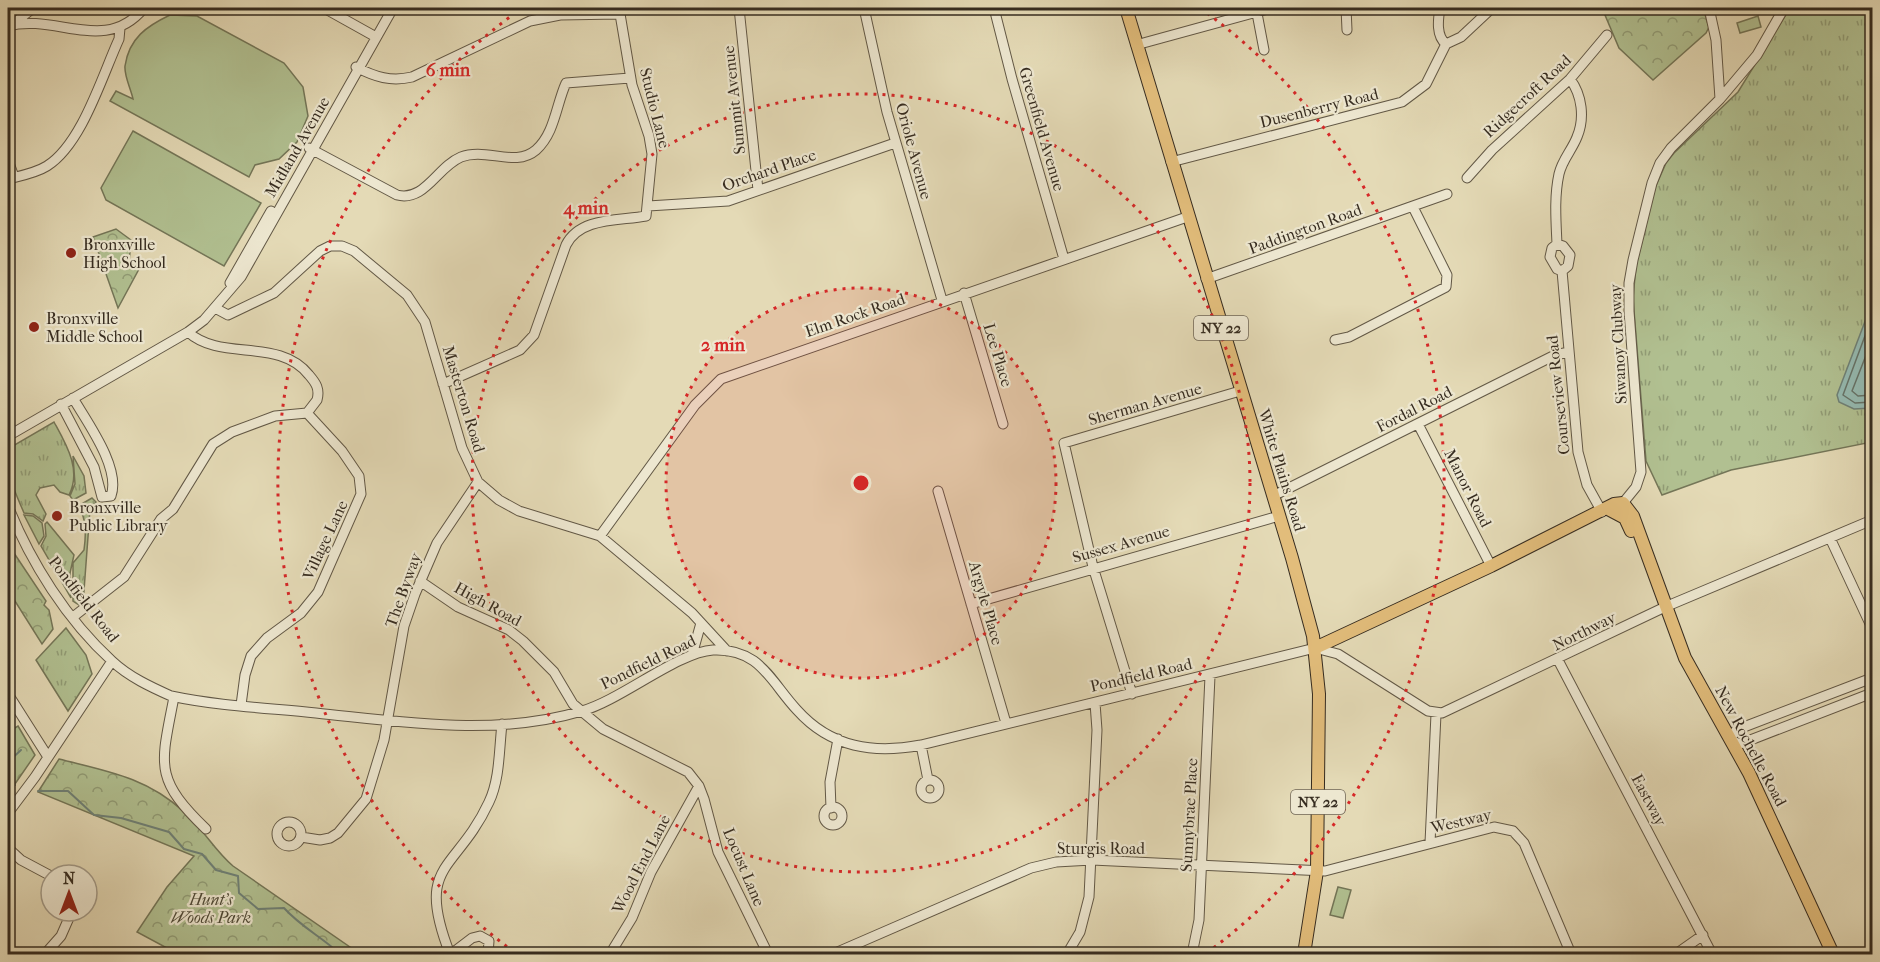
<svg xmlns="http://www.w3.org/2000/svg" width="1880" height="962" font-family="'IM FELL French Canon',serif">
  <defs>
    <pattern id="grass-tufts" width="24" height="20" patternUnits="userSpaceOnUse" patternTransform="scale(1.5)"><rect width="24" height="20" fill="#b1c091"/><path d="M3 7l-1-3M5 7V3M7 7l1-3M15 17l-1-3M17 17v-4M19 17l1-3" fill="none" stroke="#919c76"/></pattern>
    <pattern id="forest-crowns" width="20" height="18" patternUnits="userSpaceOnUse" patternTransform="scale(1.5)"><rect width="20" height="18" fill="#b1c091"/><path d="M2 6a3 3 0 1 1 6 0M12 15a3 3 0 1 1 6 0" fill="none" stroke="#919c76"/></pattern>
  </defs>
  <rect width="100%" height="100%" fill="#e4dab6"/>
  <filter id="stains"><feTurbulence type="fractalNoise" baseFrequency=".00333" numOctaves="4"/><feColorMatrix values="0 0 0 0 .2 0 0 0 0 .09 0 0 0 0 .02 0 0 0 .5 -.17"/></filter>
  <radialGradient id="worn" r=".72"><stop offset=".6" stop-color="#630" stop-opacity="0"/><stop offset="1" stop-color="#630" stop-opacity=".3"/></radialGradient>
  <path fill="url(#grass-tufts)" stroke="#747658" stroke-width="1.5" d="M1790,8H1872V442L1731,470L1662,495L1646,461L1633,298L1636,266L1655,188L1666,163L1674,153L1738,92Z
    M54,422C66,444 82,470 69,495L60,492L54,485L40,488L36,495L46,514L43,521L33,514L24,513C17,496 0,463 11,447Z
    M73,456L84,476L86,493L73,500L70,496L75,484Z
    M92,498L96,502L90,510L83,604L79,605L73,601V563L84,550C86,535 87,519 78,506Z
    M24,515L33,516L42,523L44,536L39,544Z
    M47,522L74,555L70,573L71,598L41,546L46,536L45,524Z
    M66,628L86,655L92,674L68,711L36,660Z"/>
  <path fill="url(#forest-crowns)" stroke="#747658" stroke-width="1.5" d="M1602,8H1703L1709,27L1706,33L1653,80L1619,48Z
    M116,229L131,240L129,263L139,269L118,308L93,237Z
    M10,547L46,601L44,605L49,610L53,629L42,644L8,590V549Z
    M18,726L35,755L8,794V732Z
    M59,759C106,771 146,777 183,811C202,827 214,850 233,866L360,954H178L137,932L167,887L194,856L38,792Z"/>
  <path fill="#b1c091" stroke="#747658" stroke-width="1.5" d="M170,15L197,16L284,63L303,87L308,116L297,142L279,159L255,165L249,177L110,101L116,91L133,99C131,89 124,76 125,66C129,38 147,26 170,15Z
    M1758,16L1761,27L1740,33L1737,23Z
    M133,131L261,203L224,266L106,200L101,188Z
    M1338,887L1351,890L1343,918L1330,915Z"/>
  <path fill="#95bab1" stroke="#6f8177" stroke-width="1.5" d="M1872,303V408L1854,409L1839,402L1837,395Z"/>
  <g fill="none" stroke-linecap="round" stroke-linejoin="round">
    <path stroke="#667368" stroke-width="1.5" d="M1872,317L1843,395L1855,403L1872,402
      M1872,340L1852,391L1858,396L1872,395"/>
    <path stroke="#6f8177" stroke-width="2" d="M8,762L21,750
      M8,784L15,785
      M38,791H68L94,815L121,818L169,832L184,849L202,854L216,870L238,876L239,893L258,909L284,908C301,927 322,937 340,954"/>
    <defs>
      <path id="minor" d="M267,8H269
        M324,8L376,37
        M739,8L758,190
        M864,8L887,112L942,300
        M994,8L1012,79L1064,259
        M1256,8L1264,50
        M1346,8L1347,30
        M1440,8C1438,20 1436,36 1446,44L1461,37L1492,8
        M12,25L33,8
        M8,26C56,13 105,55 144,8
        M1136,45L1271,8
        M356,67C375,77 391,82 412,77L530,21L560,15L619,14
        M1720,99L1757,55L1784,8
        M309,148L397,195C425,202 437,167 461,157C486,147 515,168 536,150C555,133 556,105 566,83L630,78
        M8,160L14,177
        M1171,162L1402,102L1426,84L1446,44
        M1467,178L1492,150L1570,79L1607,35
        M8,179C20,176 36,173 47,166C82,144 102,76 119,39L120,28
        M648,206L728,201L895,143
        M1557,244C1556,221 1554,197 1559,174C1562,160 1572,150 1577,137C1585,118 1582,95 1570,79
        M1562,271L1557,269L1550,257L1552,248L1557,244L1563,246L1570,255L1568,266L1562,271L1578,452L1587,485L1602,512
        M1206,279L1447,194
        M230,283L271,211
        M964,293L1003,424
        M215,308L228,315L274,293L320,251L330,246H342L354,251L407,295L425,322L462,448L478,482L499,500L519,511L600,536L692,613L727,651
        M1335,340L1349,337L1446,287L1447,275L1413,207
        M443,384L520,350L534,335L566,245C580,217 619,221 646,216L652,154L649,136L632,85L619,8
        M61,404L94,467L102,497L111,496C121,468 87,422 73,398
        M1418,424L1491,566
        M8,436L188,332L204,320L241,277L393,8
        M938,491L1006,723
        M1273,496L1555,355L1569,352
        M1623,503L1636,487L1641,472L1629,311V283L1633,260L1652,183L1660,163L1671,148L1720,99L1716,40L1709,8
        M8,506C31,563 67,620 112,661C129,677 151,687 171,696C218,706 268,708 316,713C404,722 495,737 582,711C621,700 678,652 713,650C760,648 770,681 797,710C831,748 874,754 921,745L1315,648L1338,654L1428,711L1442,713L1665,607L1872,520
        M600,536L695,405L721,379L1187,217
        M1830,538L1872,628
        M420,581L458,607L509,630L523,641L554,672L573,704L603,729L688,772L699,786L704,799L718,852L768,954
        M971,604L1279,516
        M73,617L124,577L161,519L173,509L213,444L232,432L275,416L307,413L317,400C320,389 316,383 309,375C279,337 221,362 188,332
        M692,655L701,623
        M1558,660L1712,954
        M1872,678L1736,730L1730,740L1740,744L1872,693
        M8,694L48,757
        M1132,694L1093,567L1064,443L1240,391
        M174,697C161,765 153,778 206,829
        M241,705L245,675L251,656L267,638L301,613L318,592L361,494L359,476L342,451L307,413
        M921,745L928,780
        M921 789a9 9 0 1 1 18 0a9 9 0 1 1-18 0Z
        M824 816a9 9 0 1 1 18 0a9 9 0 1 1-18 0Z
        M831,808L830,782L838,739
        M8,813L35,777L112,661
        M277 834a12 12 0 1 1 24 0a12 12 0 1 1-24 0Z
        M301,837L320,840L330,838L338,833L366,799L384,740L404,626L415,594L437,543L478,482
        M1430,843L1436,714
        M8,848L21,860L51,876
        M87,891L91,893
        M45,954L61,936L72,911
        M450,954C414,862 456,873 489,802C500,779 499,749 502,724
        M451,954L472,938L480,936L489,941L488,954
        M610,954L632,918L651,872L699,786
        M833,954L1031,868L1056,862L1092,860L1325,871L1494,827L1513,831L1524,843L1571,954
        M1067,954L1080,932L1089,897L1097,730L1095,703
        M1192,954L1199,920L1210,676
        M1676,954L1703,935"/>
      <path id="major" d="M1126,8L1292,558L1313,636L1319,694L1317,871L1304,954
        M1608,509L1625,518L1631,531
        M1315,648L1491,566L1614,504L1623,503L1633,516L1685,658L1749,773L1833,954"/>
    </defs>
    <use href="#minor" stroke="#625846" stroke-width="11"/>
    <use href="#major" stroke="#362c20" stroke-width="14"/>
    <use href="#minor" stroke="#ede7d0" stroke-width="9"/>
    <use href="#major" stroke="#e2bd7b" stroke-width="12"/>
  </g>
  <circle cx="861" cy="483" r="195" fill="#d62828" fill-opacity=".12"/>
  <g fill="none" stroke="#d62828" stroke-width="3" stroke-dasharray="3 6">
    <circle cx="861" cy="483" r="195"/>
    <circle cx="861" cy="483" r="389"/>
    <path d="M514 952A584 584 0 0 1 522 8M1200 8A584 584 0 0 1 1208 952"/>
  </g>
  <g fill="#8f2418" stroke="#ede7d0" stroke-width="2">
    <circle cx="71" cy="253" r="6"/>
    <circle cx="34" cy="327" r="6"/>
    <circle cx="57" cy="516" r="6"/>
  </g>
  <g text-anchor="middle" dominant-baseline="central" stroke-width="4.5" stroke-linejoin="round" paint-order="stroke">
    <g fill="#ede7d0" stroke="#6d6455" stroke-width="1.5">
      <rect x="1194" y="316" width="54" height="24" rx="4.5"/>
      <rect x="1291" y="790" width="54" height="24" rx="4.5"/>
    </g>
    <g font-size="15" font-weight="bold" fill="#362c20">
      <text x="1221" y="328">NY 22</text>
      <text x="1318" y="802">NY 22</text>
    </g>
    <g font-size="16" fill="#362c20" stroke="#ede7d0">
      <text transform="translate(1527 96) rotate(-43)">Ridgecroft Road</text>
      <text transform="translate(734 100) rotate(-96)">Summit Avenue</text>
      <text transform="translate(655 108) rotate(76)">Studio Lane</text>
      <text transform="translate(1319 108) rotate(-14)">Dusenberry Road</text>
      <text transform="translate(1042 129) rotate(74)">Greenfield Avenue</text>
      <text transform="translate(297 147) rotate(-60)">Midland Avenue</text>
      <text transform="translate(914 151) rotate(75)">Oriole Avenue</text>
      <text transform="translate(769 170) rotate(-19)">Orchard Place</text>
      <text transform="translate(1305 229) rotate(-20)">Paddington Road</text>
      <text transform="translate(855 315) rotate(-19)">Elm Rock Road</text>
      <text transform="translate(1618 344) rotate(-93)">Siwanoy Clubway</text>
      <text transform="translate(998 355) rotate(73)">Lee Place</text>
      <text transform="translate(1558 395) rotate(-96)">Courseview Road</text>
      <text transform="translate(464 399) rotate(73)">Masterton Road</text>
      <text transform="translate(1145 404) rotate(-16)">Sherman Avenue</text>
      <text transform="translate(1414 409) rotate(-27)">Fordal Road</text>
      <text transform="translate(1282 470) rotate(73)">White Plains Road</text>
      <text transform="translate(1468 488) rotate(63)">Manor Road</text>
      <text transform="translate(325 540) rotate(-65)">Village Lane</text>
      <text transform="translate(1121 544) rotate(-16)">Sussex Avenue</text>
      <text transform="translate(403 590) rotate(-70)">The Byway</text>
      <text transform="translate(84 599) rotate(52)">Pondfield Road</text>
      <text transform="translate(986 603) rotate(74)">Argyle Place</text>
      <text transform="translate(488 604) rotate(29)">High Road</text>
      <text transform="translate(1584 631) rotate(-26)">Northway</text>
      <text transform="translate(648 662) rotate(-26)">Pondfield Road</text>
      <text transform="translate(1141 675) rotate(-13)">Pondfield Road</text>
      <text transform="translate(1751 746) rotate(62)">New Rochelle Road</text>
      <text transform="translate(1649 800) rotate(62)">Eastway</text>
      <text transform="translate(1189 815) rotate(-87)">Sunnybrae Place</text>
      <text transform="translate(1461 821) rotate(-13)">Westway</text>
      <text x="1101" y="848">Sturgis Road</text>
      <text transform="translate(641 864) rotate(-63)">Wood End Lane</text>
      <text transform="translate(744 867) rotate(67)">Locust Lane</text>
    </g>
    <g font-size="16" fill="#362c20" stroke="#ede7d0" text-anchor="start">
      <text x="83" y="244">Bronxville<tspan x="83" dy="18">High School</tspan></text>
      <text x="46" y="318">Bronxville<tspan x="46" dy="18">Middle School</tspan></text>
      <text x="69" y="507">Bronxville<tspan x="69" dy="18">Public Library</tspan></text>
    </g>
    <g font-size="16" font-style="italic" fill="#4f4a37" stroke="#ede7d0">
      <text x="211" y="899">Hunt's<tspan x="211" dy="18">Woods Park</tspan></text>
    </g>
  </g>
  <circle cx="861" cy="483" r="9" fill="#d62828" stroke="#ede7d0" stroke-width="3"/>
  <g font-size="18" text-anchor="middle" font-weight="bold" fill="#d62828" stroke="#ede7d0" stroke-width="4.5" stroke-linejoin="round" paint-order="stroke">
    <text x="448" y="76">6 min</text>
    <text x="586" y="214">4 min</text>
    <text x="723" y="351">2 min</text>
  </g>
  <rect width="1880" height="962" fill="none" stroke="#e4dab6" stroke-width="30"/>
  <rect x="9" y="9" width="1862" height="944" fill="none" stroke="#362c20" stroke-width="3"/>
  <rect x="15" y="15" width="1850" height="932" fill="none" stroke="#362c20" stroke-width="1.5"/>
  <g transform="translate(69 893)"><circle r="28" fill="#ede7d0" stroke="#a49c8a" stroke-width="1.5"/>
  <path d="M0-4.5L10 22L0 15L-10 22Z" fill="#8f2418"/>
  <text y="-9" font-size="16" font-weight="bold" text-anchor="middle" fill="#362c20">N</text>
  </g>
  <rect width="100%" height="100%" filter="url(#stains)"/>
  <rect width="100%" height="100%" fill="url(#worn)"/>
</svg>
